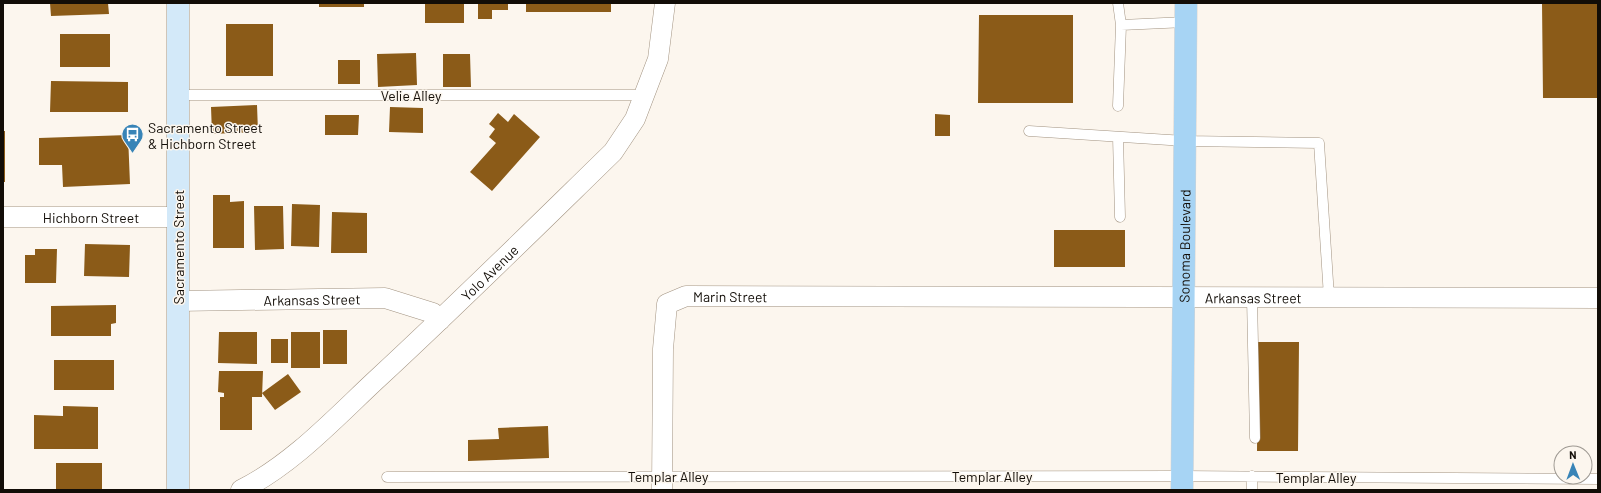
<svg xmlns="http://www.w3.org/2000/svg" width="1601" height="493" font-family="Barlow,sans-serif">
  <rect width="100%" height="100%" fill="#fcf6ee"/>
  <path fill="#8b5b18" d="M50,3H108L109,14L51,16Z
    M319,3H364V7H319Z
    M425,3H464V23H425Z
    M478,3H508V10H492V19H478Z
    M526,3H611V12H526Z
    M1542,3H1598V98H1543Z
    M979,15H1073V103H978Z
    M226,24H273V76H226Z
    M60,34H110V67H60Z
    M416,53L417,85L378,87L377,54Z
    M443,54H470L471,87H443Z
    M338,60H360V84H338Z
    M51,81L128,82V112H50Z
    M257,105L258,132L212,134L211,107Z
    M390,107L423,108V133L389,132Z
    M498,113L508,122L514,114L540,137L492,191L470,172L496,143L489,137L495,129L489,124Z
    M935,114L950,115V136H935Z
    M325,115H359L358,135H325Z
    M3,131H5V182H3Z
    M128,135L130,184L63,187L62,165H39V138Z
    M213,195H230V202L244,201V248H213Z
    M292,204L320,205L319,247L291,246Z
    M254,206H283L284,249L255,250Z
    M332,212L367,213V253H331Z
    M1054,230H1125V267H1054Z
    M85,244L130,245L129,277L84,276Z
    M35,249H57L56,283H25V255H35Z
    M116,305V323L111,324V336H51V306Z
    M323,330H347V364H323Z
    M219,332H257V364L218,363Z
    M291,332H320V368H291Z
    M271,339H288V363H271Z
    M1258,342H1299L1298,451H1257Z
    M54,360H114V390H54Z
    M219,371H263L262,397H252V430H220V397H224V393L218,392Z
    M288,374L301,392L275,410L262,393Z
    M63,406L98,407V449H34V415L63,416Z
    M548,426L549,458L468,461V440L499,439L498,428Z
    M56,463H102V490H56Z"/>
  <g fill="none" stroke-linecap="round" stroke-linejoin="round">
    <defs>
      <path id="service" d="M1118,3L1121,25L1186,22
        M178,95H644
        M1118,106L1121,25
        M1029,131L1185,141L1319,143L1329,297
        M1118,137L1120,217
        M1252,298L1255,438
        M1252,476V490
        M387,477L1182,476L1598,479"/>
      <g id="minor">
        <path id="s1" d="M3,217H178"/>
        <path id="s2" d="M178,301L385,298L433,313L440,320"/>
        <path id="s3" d="M241,490C293,464 335,418 377,379C457,305 535,228 613,152L635,119L658,59L665,3"/>
        <path id="s4" d="M662,490L663,349L667,304L686,296L1598,298"/>
      </g>
      <path id="secondary" d="M178,490V3"/>
      <g id="primary">
        <path id="s5" d="M1182,490L1186,3"/>
      </g>
    </defs>
    <use href="#service" stroke="#a29381" stroke-width="11"/>
    <use href="#minor" stroke="#a29381" stroke-width="21"/>
    <use href="#secondary" stroke="#a29381" stroke-width="23"/>
    <use href="#primary" stroke="#d4d3d2" stroke-width="23"/>
    <use href="#service" stroke="#fff" stroke-width="10"/>
    <use href="#minor" stroke="#fff" stroke-width="20"/>
    <use href="#secondary" stroke="#d3e9f9" stroke-width="22"/>
    <use href="#primary" stroke="#a7d4f4" stroke-width="22"/>
  </g>
  <defs>
    <symbol id="bus-pin" viewBox="-11 -11 22 30"><path d="M0 17L-7.5 6A9.5 9.5 0 1 1 7.5 6Z" fill="#3884b7" stroke="#fcf6ee"/><path d="M-5-6H5V4H4V6H2V4H-2V6H-4V4H-5ZM-3.5-4V0h7V-4ZM-3.5 1.2v1.5H-2V1.2ZM2 1.2v1.5H3.5V1.2Z" fill="#fff"/></symbol>
  </defs>
  <g fill-rule="evenodd">
    <use href="#bus-pin" x="120" y="122" width="25" height="34"/>
  </g>
  <g text-anchor="middle" dominant-baseline="central" stroke-width="3" stroke-linejoin="round" paint-order="stroke">
    <g font-size="14" fill="#120d07" stroke="#fcf6ee">
      <text x="411" y="95">Velie Alley</text>
      <text stroke="none"><textPath href="#s1" startOffset="88">Hichborn Street</textPath></text>
      <text stroke="none"><textPath href="#s5" startOffset="244">Sonoma Boulevard</textPath></text>
      <text transform="translate(178 247) rotate(-90)">Sacramento Street</text>
      <text stroke="none"><textPath href="#s3" startOffset="331">Yolo Avenue</textPath></text>
      <text stroke="none"><textPath href="#s4" startOffset="251">Marin Street</textPath></text>
      <text stroke="none"><textPath href="#s4" startOffset="774">Arkansas Street</textPath></text>
      <text stroke="none"><textPath href="#s2" startOffset="134">Arkansas Street</textPath></text>
      <text x="668" y="476">Templar Alley</text>
      <text x="992" y="476">Templar Alley</text>
      <text x="1316" y="477">Templar Alley</text>
    </g>
    <g font-size="14" fill="#120d07" stroke="#fcf6ee" text-anchor="start">
      <text x="148" y="127">Sacramento Street<tspan x="148" dy="16">&amp; Hichborn Street</tspan></text>
    </g>
  </g>
  <rect width="1601" height="493" fill="none" stroke="#120d07" stroke-width="8"/>
  <g transform="translate(1573 465) rotate(359)"><circle r="19" fill="#fcf6ee" stroke="#9e9992"/>
  <path d="M0-3L7 15L0 10L-7 15Z" fill="#3884b7"/>
  <text y="-6" font-size="11" font-weight="bold" text-anchor="middle" fill="#120d07">N</text>
  </g>
</svg>
